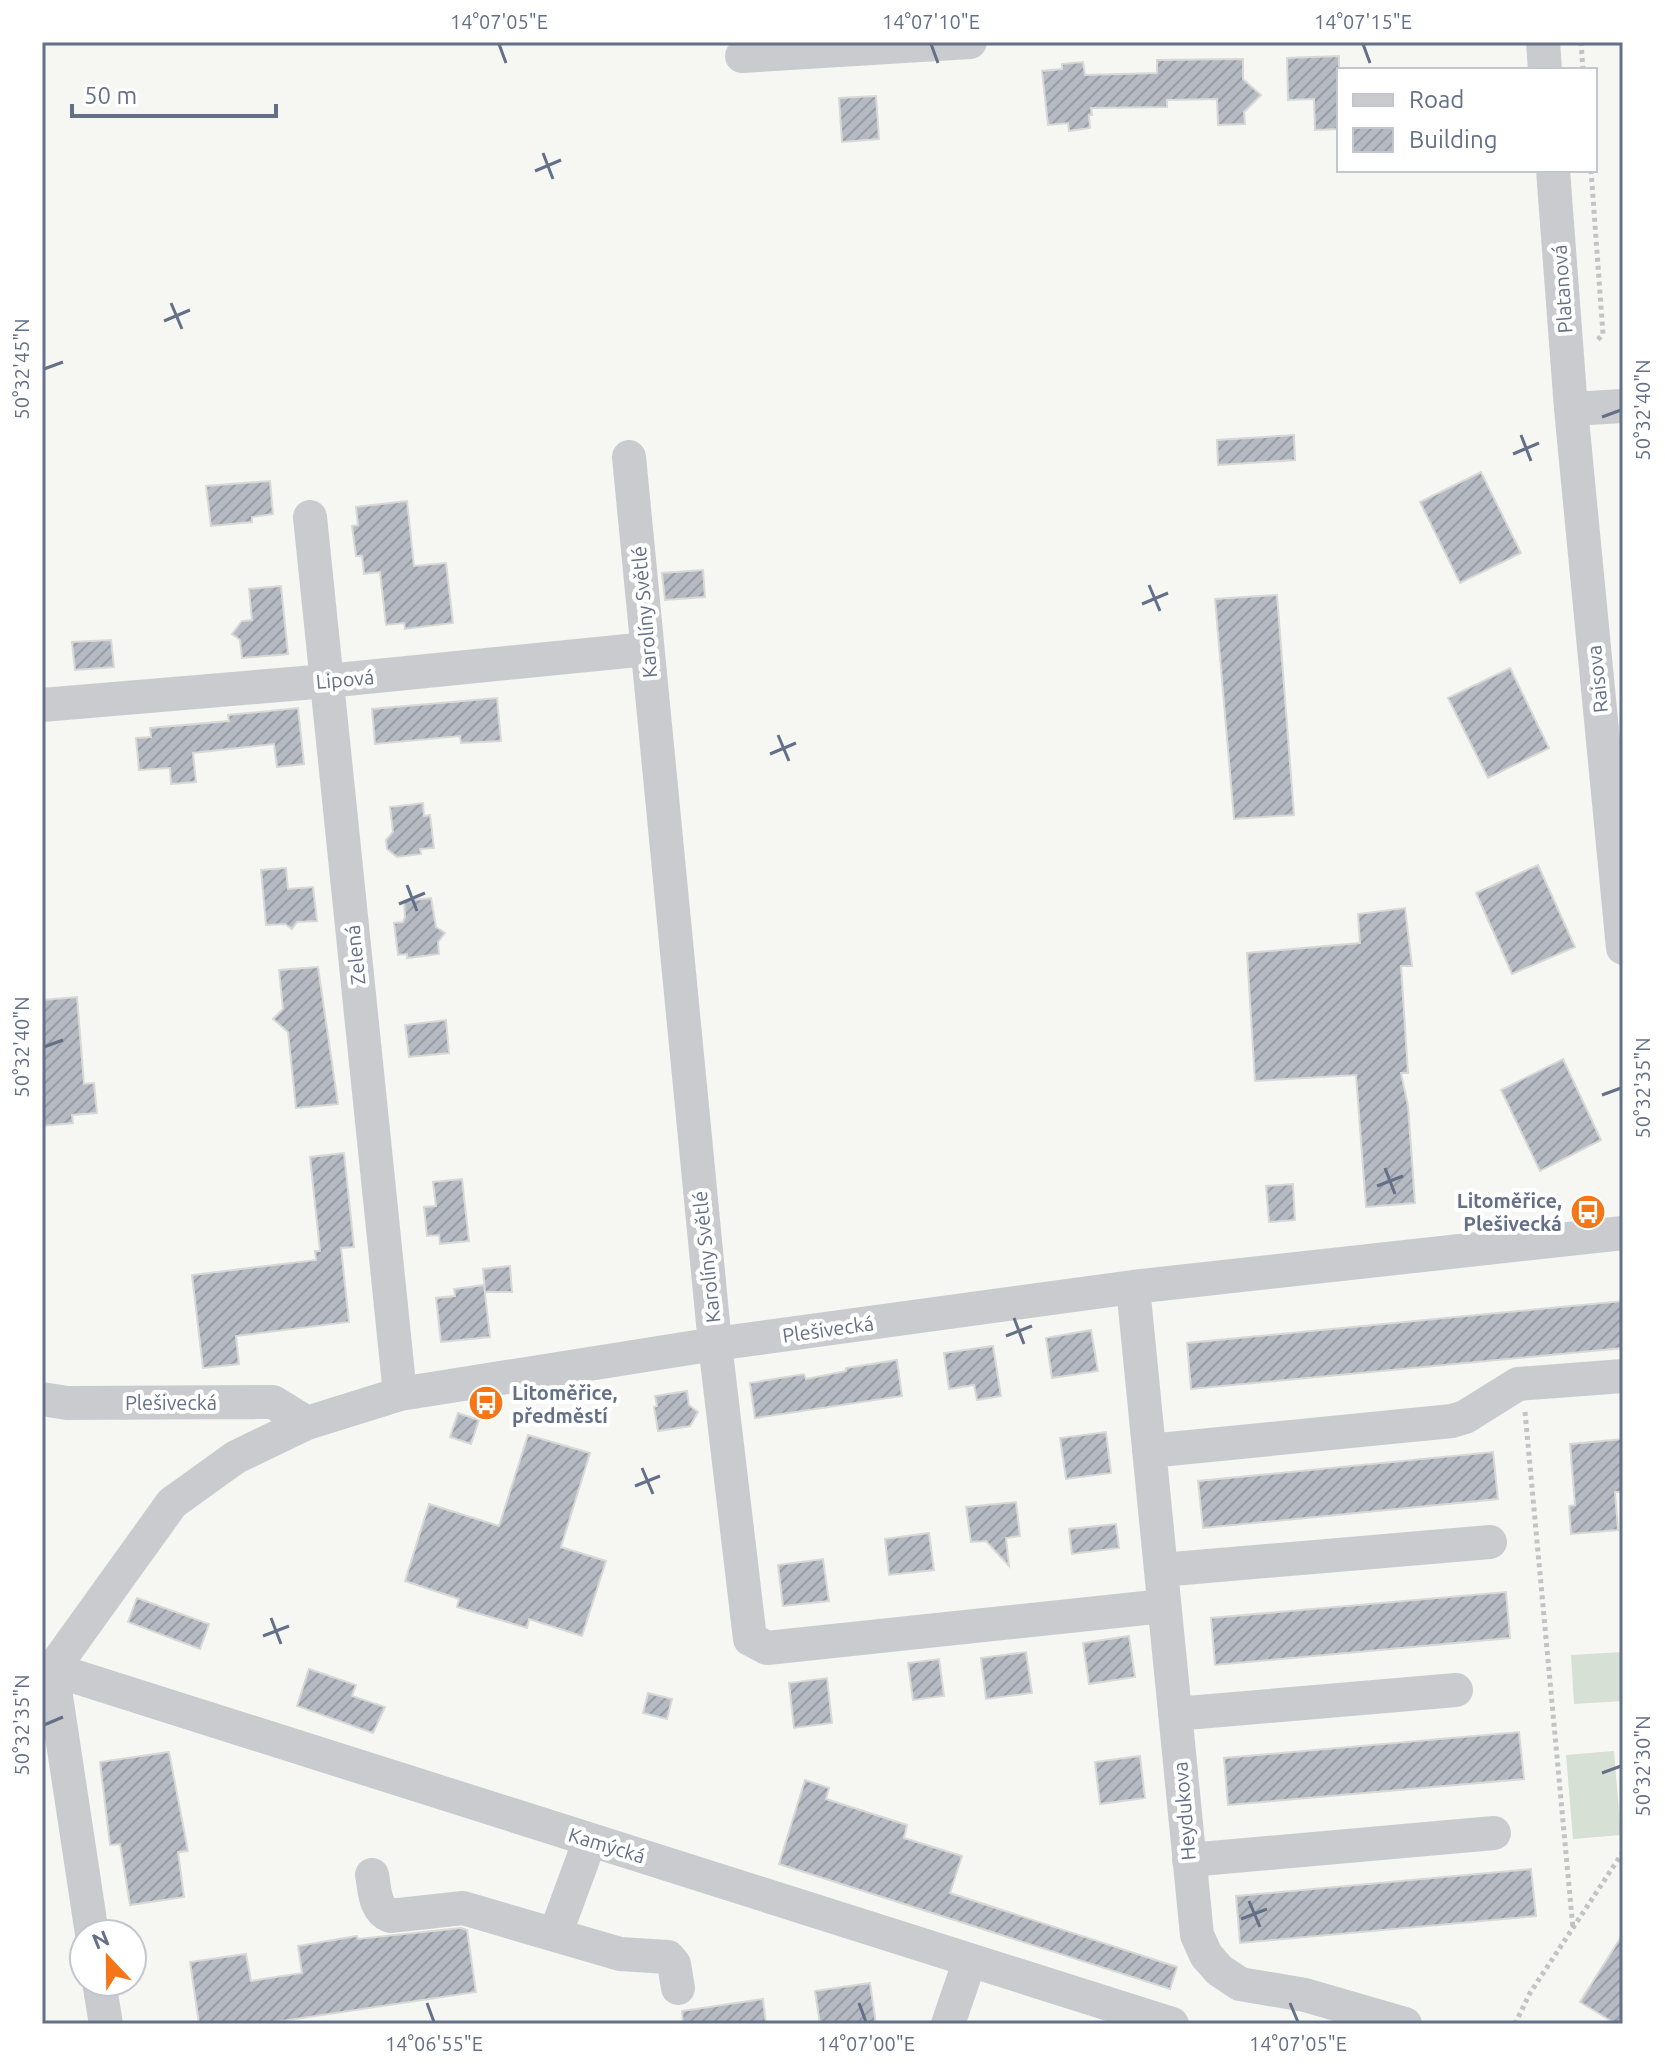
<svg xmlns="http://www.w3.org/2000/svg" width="1665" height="2066" font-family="Ubuntu,sans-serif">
  <defs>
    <pattern id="building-hatch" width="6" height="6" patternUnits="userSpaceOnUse" patternTransform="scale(2)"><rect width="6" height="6" fill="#b6bbc3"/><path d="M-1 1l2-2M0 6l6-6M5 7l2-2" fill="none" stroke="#989ca4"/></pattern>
  </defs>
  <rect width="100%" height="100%" fill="#f6f7f3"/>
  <path fill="#d6e0d4" d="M1623,1652V1701L1574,1704L1571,1655Z
    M1614,1751L1621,1835L1573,1839L1566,1755Z"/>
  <path fill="url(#building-hatch)" stroke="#d8d9d6" stroke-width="2" d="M1339,56V129L1315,130L1314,99L1288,100L1287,58Z
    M1243,59V79L1261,95L1244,112L1245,124L1218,125L1217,99L1167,100V107L1091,108L1092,115H1089L1090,128L1069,131L1068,123L1048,125L1042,71L1062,69V64L1083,62L1085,75L1157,73V60Z
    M876,96L879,139L842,142L839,98Z
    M1294,435L1295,460L1218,465L1217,440Z
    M1481,472L1521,553L1460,583L1420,502Z
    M270,481L273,514L252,517V522L211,526L206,486Z
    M407,501L414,566L446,563L453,623L405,629L404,623L386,625L380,572L364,574L362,556H356L352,526L358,525L356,507Z
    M703,570L705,597L665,600L662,573Z
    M281,586L288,654L242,658L240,640L232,634L242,621L252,620L249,589Z
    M1277,595L1294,815L1234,819L1215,599Z
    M111,640L114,667L75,670L72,642Z
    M1510,668L1549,748L1488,778L1448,698Z
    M497,698L501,741L461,743L460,736L375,744L372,709Z
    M298,708L304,764L277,767L274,744L193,753L196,782L171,784L170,768L139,770L136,738L151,737L150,728L229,721L228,715Z
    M423,803L424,816L430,815L434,848L420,849L421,854L397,857L387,849L386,840L393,832L390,807Z
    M1538,865L1575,947L1512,974L1476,893Z
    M286,868L288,889L313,887L317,921L297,922L292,929L285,924L266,925L261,870Z
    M431,898L436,927L445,933L438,942L439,954L407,958V954L398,955L394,923L403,922L405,917L404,901Z
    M1405,908L1412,966H1401L1408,1073H1401L1408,1106L1415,1203L1366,1207L1356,1075L1255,1081L1247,953L1360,943L1358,914Z
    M318,967L338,1104L296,1108L288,1032L273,1019L283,1009L279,970Z
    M77,997L84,1084L94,1083L97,1113L72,1115L73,1123L42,1126V1000Z
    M446,1020L449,1053L409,1057L405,1025Z
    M1563,1059L1601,1140L1540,1171L1501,1090Z
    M344,1153L354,1247L341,1248L349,1322L236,1336L239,1364L203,1368L192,1275L316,1260L315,1251H320L310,1157Z
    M462,1179L469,1241L440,1244L439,1235L427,1236L424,1207L436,1206L433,1182Z
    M1293,1184L1295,1220L1269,1222L1266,1186Z
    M510,1266L512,1292H485L483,1269Z
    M484,1285L490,1337L441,1342L436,1298L455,1296L454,1289Z
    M1623,1301V1348L1191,1389L1187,1343Z
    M1091,1330L1098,1371L1052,1378L1046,1338Z
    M993,1346L1001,1396L977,1400L974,1385L949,1389L944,1353Z
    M897,1360L902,1396L755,1418L750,1383L804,1374L806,1379L846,1371V1368Z
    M687,1391L689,1405L698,1412L690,1426L658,1431L654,1407L657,1406L655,1396Z
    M458,1413L479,1420L471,1444L450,1437Z
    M1106,1432L1111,1473L1066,1479L1060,1438Z
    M528,1435L590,1453L561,1547L606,1561L582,1636L529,1619L527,1628L457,1607L459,1599L405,1581L429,1504L499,1526Z
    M1623,1439V1492H1615L1618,1530L1571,1534L1569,1506L1575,1505L1570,1444Z
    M1493,1452L1498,1499L1203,1528L1198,1481Z
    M1016,1502L1020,1536L1006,1538L1009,1566L986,1541L971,1542L966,1507Z
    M1116,1524L1119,1548L1072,1554L1069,1529Z
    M929,1533L934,1570L889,1575L885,1539Z
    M823,1559L829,1601L783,1606L778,1565Z
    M1506,1592L1510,1638L1215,1665L1211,1618Z
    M137,1598L209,1624L200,1649L128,1622Z
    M1129,1636L1135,1677L1089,1684L1083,1643Z
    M1026,1652L1032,1693L986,1699L981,1658Z
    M939,1659L944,1696L913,1700L908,1663Z
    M309,1669L356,1685L352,1696L385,1707L373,1733L297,1706Z
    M827,1678L832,1723L794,1728L789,1683Z
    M648,1693L672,1699L667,1719L643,1713Z
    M1519,1732L1524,1779L1228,1805L1224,1758Z
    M169,1752L188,1851L178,1852L184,1897L130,1905L120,1844L110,1845L100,1762Z
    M1140,1756L1145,1798L1100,1804L1095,1762Z
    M805,1780L829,1788L826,1799L907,1825L904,1838L962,1856L950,1893L1177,1967L1170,1989L779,1864Z
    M1531,1869L1536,1916L1240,1943L1236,1896Z
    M461,1928L467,1930L476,1992L262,2024H199L190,1962L246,1954L251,1981L302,1973L298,1946L357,1936L358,1939Z
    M1623,1934V2024H1616L1580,2002Z
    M870,1983L876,2024H820L815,1991Z
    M763,1999L766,2024H683L682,2011Z"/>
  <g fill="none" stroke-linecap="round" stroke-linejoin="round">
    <path stroke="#c2c3c5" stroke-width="5" stroke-dasharray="4 4" stroke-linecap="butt" d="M1581,42L1583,70
      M1591,170L1603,334L1596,342
      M1525,1412L1573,1929
      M1515,2024L1530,1993L1623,1852"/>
    <path stroke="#c9cbcf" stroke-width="34" d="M1543,42L1545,70
      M742,56L970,42
      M1553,170L1571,409L1623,948
      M1571,409L1623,406
      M629,457L715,1344L750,1639L767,1648L1164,1606
      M310,517L400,1394
      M42,705L327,681L647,649
      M1133,1287L1197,1935L1206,1955L1219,1970L1240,1984L1305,1995L1405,2024
      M42,1399L67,1403L273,1402L307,1423
      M1149,1451L1452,1421L1465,1417L1518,1384L1623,1376
      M1161,1570L1490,1542
      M42,1666L1172,2024
      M52,1670L92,1934
      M42,1671L52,1670L172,1503L236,1457L307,1423L400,1394L715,1344L1133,1287L1623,1233
      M1175,1714L1456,1690
      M1189,1860L1494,1833
      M372,1875C375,1890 374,1909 390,1916L463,1908L620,1954L668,1957L674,1964L678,1988
      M555,1935L590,1840
      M99,1982L106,2024
      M948,2024L970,1960"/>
  </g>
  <path fill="none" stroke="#637088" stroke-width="3" d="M499,44L506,63M931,44L938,63M1363,44L1370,63M543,153L553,179M535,171L561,160M171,303L182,329M164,321L190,310M44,369L63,362M1602,417L1621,410M1521,435L1531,461M1513,454L1539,443M1149,585L1160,611M1142,604L1168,593M778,735L789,761M770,754L796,743M407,885L417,911M399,904L425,893M44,1047L63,1040M1602,1095L1621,1088M1385,1168L1395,1194M1377,1186L1403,1176M1014,1318L1024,1344M1006,1336L1032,1326M642,1468L653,1494M635,1486L660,1476M271,1618L281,1644M263,1636L289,1626M44,1725L63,1717M1602,1773L1621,1766M1249,1901L1260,1927M1241,1919L1267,1909M427,2003L434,2022M859,2003L866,2022M1290,2003L1298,2022"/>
  <defs>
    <symbol id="bus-disc" viewBox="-11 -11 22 22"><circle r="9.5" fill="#f47617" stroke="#fff"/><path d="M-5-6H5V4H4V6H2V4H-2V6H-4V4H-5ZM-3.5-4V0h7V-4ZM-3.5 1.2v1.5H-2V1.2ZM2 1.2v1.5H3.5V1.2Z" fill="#fff"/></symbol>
  </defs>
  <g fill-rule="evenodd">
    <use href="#bus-disc" x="1568" y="1192" width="40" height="40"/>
    <use href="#bus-disc" x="466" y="1383" width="40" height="40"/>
  </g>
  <g text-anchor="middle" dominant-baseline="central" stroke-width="8" stroke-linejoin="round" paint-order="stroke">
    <g font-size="20" fill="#637088" stroke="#fff">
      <text transform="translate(1562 289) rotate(-94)">Platanová</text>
      <text transform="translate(644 612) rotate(-95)">Karolíny Světlé</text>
      <text transform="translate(345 679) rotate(-5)">Lipová</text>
      <text transform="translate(1597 679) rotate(-96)">Raisova</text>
      <text transform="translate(355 955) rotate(-96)">Zelená</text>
      <text transform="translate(706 1257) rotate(-96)">Karolíny Světlé</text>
      <text transform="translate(828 1329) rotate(-8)">Plešivecká</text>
      <text x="171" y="1402">Plešivecká</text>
      <text transform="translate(1184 1811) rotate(-95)">Heydukova</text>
      <text transform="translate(607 1845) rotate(17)">Kamýcká</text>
    </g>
    <g font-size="20" font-weight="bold" fill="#637088" stroke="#fff" text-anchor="end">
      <text x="1562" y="1200">Litoměřice,<tspan x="1562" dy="23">Plešivecká</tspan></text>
      <text x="512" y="1392" text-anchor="start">Litoměřice,<tspan x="512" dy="23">předměstí</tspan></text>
    </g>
  </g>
  <rect width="1665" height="2066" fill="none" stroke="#ffffff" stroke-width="88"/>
  <rect x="1337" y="68" width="260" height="104" fill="#ffffff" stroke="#c1c6cf" stroke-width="2"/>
  <rect x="1353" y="94" width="40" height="12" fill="#c9cbcf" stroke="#c1c6cf" stroke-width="2"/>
  <text x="1409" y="108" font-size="24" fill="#637088">Road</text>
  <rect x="1353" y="128" width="40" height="24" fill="url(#building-hatch)" stroke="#c1c6cf" stroke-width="2"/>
  <text x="1409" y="148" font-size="24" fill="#637088">Building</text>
  <g transform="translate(108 1958) rotate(338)"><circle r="38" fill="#ffffff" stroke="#c1c6cf" stroke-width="2"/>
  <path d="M0-6L14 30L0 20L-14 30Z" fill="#f47617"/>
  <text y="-12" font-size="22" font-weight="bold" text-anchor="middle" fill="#637088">N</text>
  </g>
  <path d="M72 104v12h204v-12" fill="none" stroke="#637088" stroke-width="4"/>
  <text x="84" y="104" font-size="24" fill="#637088" stroke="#ffffff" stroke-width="6" paint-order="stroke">50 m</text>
  <rect x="44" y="44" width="1577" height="1978" fill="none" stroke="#637088" stroke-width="3"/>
  <g font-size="20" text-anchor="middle" fill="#637088">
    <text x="499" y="29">14°07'05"E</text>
    <text x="931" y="29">14°07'10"E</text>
    <text x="1363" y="29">14°07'15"E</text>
    <text transform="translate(22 369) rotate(-90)" y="7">50°32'45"N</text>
    <text transform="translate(1643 410) rotate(-90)" y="7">50°32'40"N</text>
    <text transform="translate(22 1047) rotate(-90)" y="7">50°32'40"N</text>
    <text transform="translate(1643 1088) rotate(-90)" y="7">50°32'35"N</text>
    <text transform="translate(22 1725) rotate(-90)" y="7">50°32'35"N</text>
    <text transform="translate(1643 1766) rotate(-90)" y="7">50°32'30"N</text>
    <text x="434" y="2051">14°06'55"E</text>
    <text x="866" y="2051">14°07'00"E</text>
    <text x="1298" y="2051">14°07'05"E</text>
  </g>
</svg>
